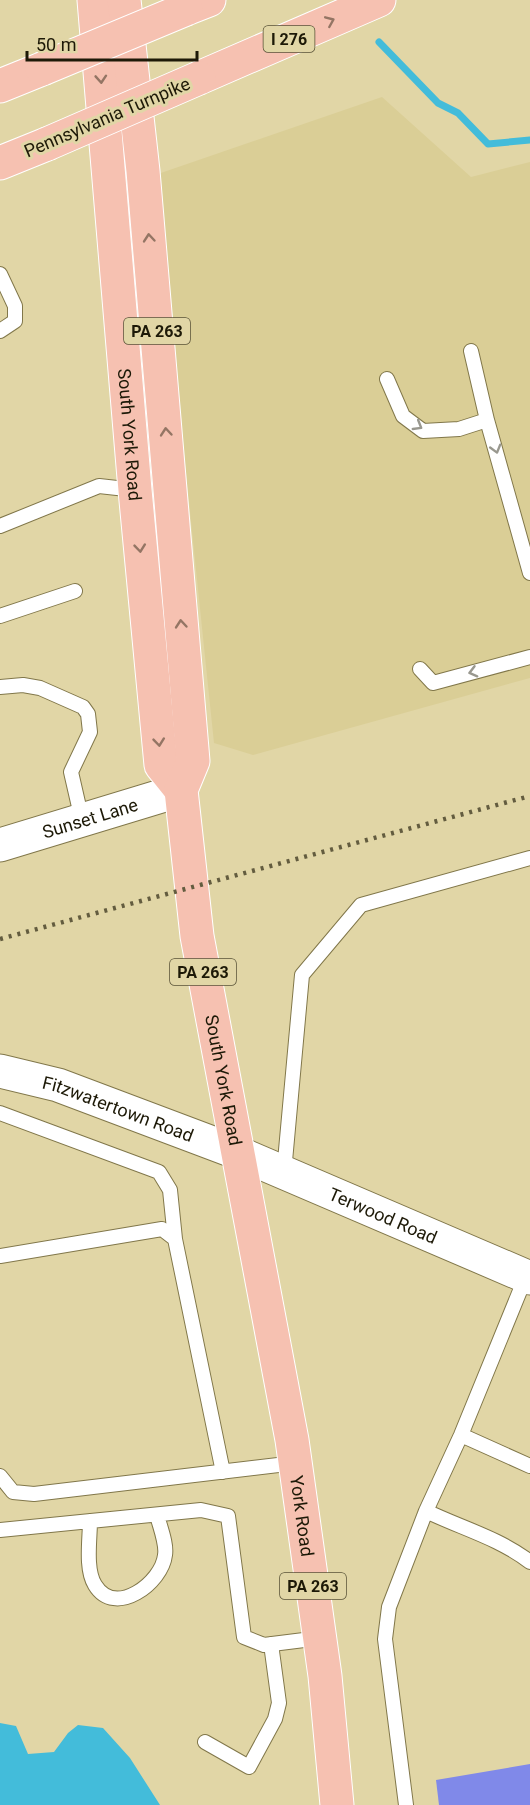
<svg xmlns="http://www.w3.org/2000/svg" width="530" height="1805" font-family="Roboto,sans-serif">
  <rect width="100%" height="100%" fill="#e1d6a6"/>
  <path fill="#dace96" d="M382,97L471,177L530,162V678L253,755L214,743L155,175Z"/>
  <path fill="#8089e9" d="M530,1764V1805H439L436,1780Z"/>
  <path fill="#43bcda" d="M0,1723L16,1726L28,1754L54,1752L68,1733L78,1725L103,1728L130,1758L160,1805H0Z"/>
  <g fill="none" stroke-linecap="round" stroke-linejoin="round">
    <path stroke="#43bcda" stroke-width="7" d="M379,42L438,103L458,113L488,144L530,140"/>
    <defs>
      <path id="lane" d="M0,331L15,321V306L0,274
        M387,379L403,416L423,431L459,429L487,420L471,351
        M487,420L530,573
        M0,526L99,486L135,490
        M0,616L75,591
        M420,669L433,683L530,657
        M0,687L23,685L40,688L83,707L88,714L90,732L71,772L82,820
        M0,1113L159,1172L170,1190L175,1239
        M284,1172L302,975L361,905L530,858
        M0,1256L162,1229L175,1239L223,1472
        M461,1435L530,1466
        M0,1476L13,1492L34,1494L295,1463
        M426,1511C461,1528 499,1538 530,1562
        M90,1521C90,1539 85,1569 95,1585C115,1618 162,1583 165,1555C167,1544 160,1527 157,1515
        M0,1530L201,1510L228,1516L244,1637L264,1645L320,1638
        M205,1742L249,1767L275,1719L279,1703L271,1644
        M406,1805L385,1639L389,1607L426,1511L461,1435L526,1276"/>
      <g id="secondary">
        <path id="s1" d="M0,845L181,790"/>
        <path id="s2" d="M0,1071L58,1085L236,1152L530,1278"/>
      </g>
      <g id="highway">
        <path id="s3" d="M94,0L135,490L161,765L181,790"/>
        <path id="s4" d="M124,0L143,171L193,761L181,790L197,936L292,1440L325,1676L337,1805"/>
        <path d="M186,9L209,0"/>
        <path d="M199,78L379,0"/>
        <path d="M0,86L42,69"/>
        <path d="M0,163L47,144"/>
      </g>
    </defs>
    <use href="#lane" stroke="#81774a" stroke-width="16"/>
    <use href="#secondary" stroke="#81774a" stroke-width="35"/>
    <use href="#highway" stroke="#fff" stroke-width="35"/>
    <use href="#lane" stroke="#fff" stroke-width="14"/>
    <use href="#secondary" stroke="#fff" stroke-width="33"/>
    <use href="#highway" stroke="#f6c1b1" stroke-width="33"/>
    <path stroke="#635c3f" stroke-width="4.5" stroke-dasharray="3 6" stroke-linecap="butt" d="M0,939L530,796"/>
    <defs>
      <path id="highway-bridge" d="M42,69L186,9
        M47,144L199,78"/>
    </defs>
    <use href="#highway-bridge" stroke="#fff" stroke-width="35" stroke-linecap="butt"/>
    <use href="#highway-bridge" stroke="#f6c1b1" stroke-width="33"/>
  </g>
  <defs><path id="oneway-chevron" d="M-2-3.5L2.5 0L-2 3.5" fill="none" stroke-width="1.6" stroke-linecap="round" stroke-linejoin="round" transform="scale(1.5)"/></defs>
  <g stroke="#947564">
    <use href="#oneway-chevron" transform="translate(330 21) rotate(-23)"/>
    <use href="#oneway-chevron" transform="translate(101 79) rotate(86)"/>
    <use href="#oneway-chevron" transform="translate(149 238) rotate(-95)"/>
    <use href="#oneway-chevron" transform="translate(166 432) rotate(-95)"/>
    <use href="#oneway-chevron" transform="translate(140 548) rotate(84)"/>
    <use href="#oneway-chevron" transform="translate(181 624) rotate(-95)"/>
    <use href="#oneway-chevron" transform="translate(159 742) rotate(84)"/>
  </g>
  <g stroke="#99988f">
    <use href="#oneway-chevron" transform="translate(418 426) rotate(31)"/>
    <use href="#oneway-chevron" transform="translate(496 449) rotate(74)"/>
    <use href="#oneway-chevron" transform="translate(473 672) rotate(165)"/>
  </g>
  <g text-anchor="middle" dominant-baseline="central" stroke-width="6" stroke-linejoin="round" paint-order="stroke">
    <g fill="#e1d6a6" stroke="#585237" stroke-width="1.5">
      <rect x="263.5" y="26" width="51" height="26" rx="4.5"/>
      <rect x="124" y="318" width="66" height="26" rx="4.5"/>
      <rect x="170" y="959" width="66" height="26" rx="4.5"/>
      <rect x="280" y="1573" width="66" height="26" rx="4.5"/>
    </g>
    <g font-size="16" font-weight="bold" fill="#1d1907">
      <text x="289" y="39">I 276</text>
      <text x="157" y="331">PA 263</text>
      <text x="203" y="972">PA 263</text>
      <text x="313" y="1586">PA 263</text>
    </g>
    <g font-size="18" fill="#1d1907" stroke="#e1d6a6">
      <text transform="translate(107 117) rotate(-23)">Pennsylvania Turnpike</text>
      <text stroke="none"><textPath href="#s3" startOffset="436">South York Road</textPath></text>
      <text stroke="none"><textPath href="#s1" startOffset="94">Sunset Lane</textPath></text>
      <text stroke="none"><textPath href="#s4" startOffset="1089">South York Road</textPath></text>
      <text stroke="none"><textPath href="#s2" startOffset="124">Fitzwatertown Road</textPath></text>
      <text stroke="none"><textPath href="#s2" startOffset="410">Terwood Road</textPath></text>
      <text stroke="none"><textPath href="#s4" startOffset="1532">York Road</textPath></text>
    </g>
  </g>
  <path d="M27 51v9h170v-9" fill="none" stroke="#1d1907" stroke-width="3"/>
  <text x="36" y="51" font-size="18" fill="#1d1907" stroke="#e1d6a6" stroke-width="4.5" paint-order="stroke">50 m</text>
</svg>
